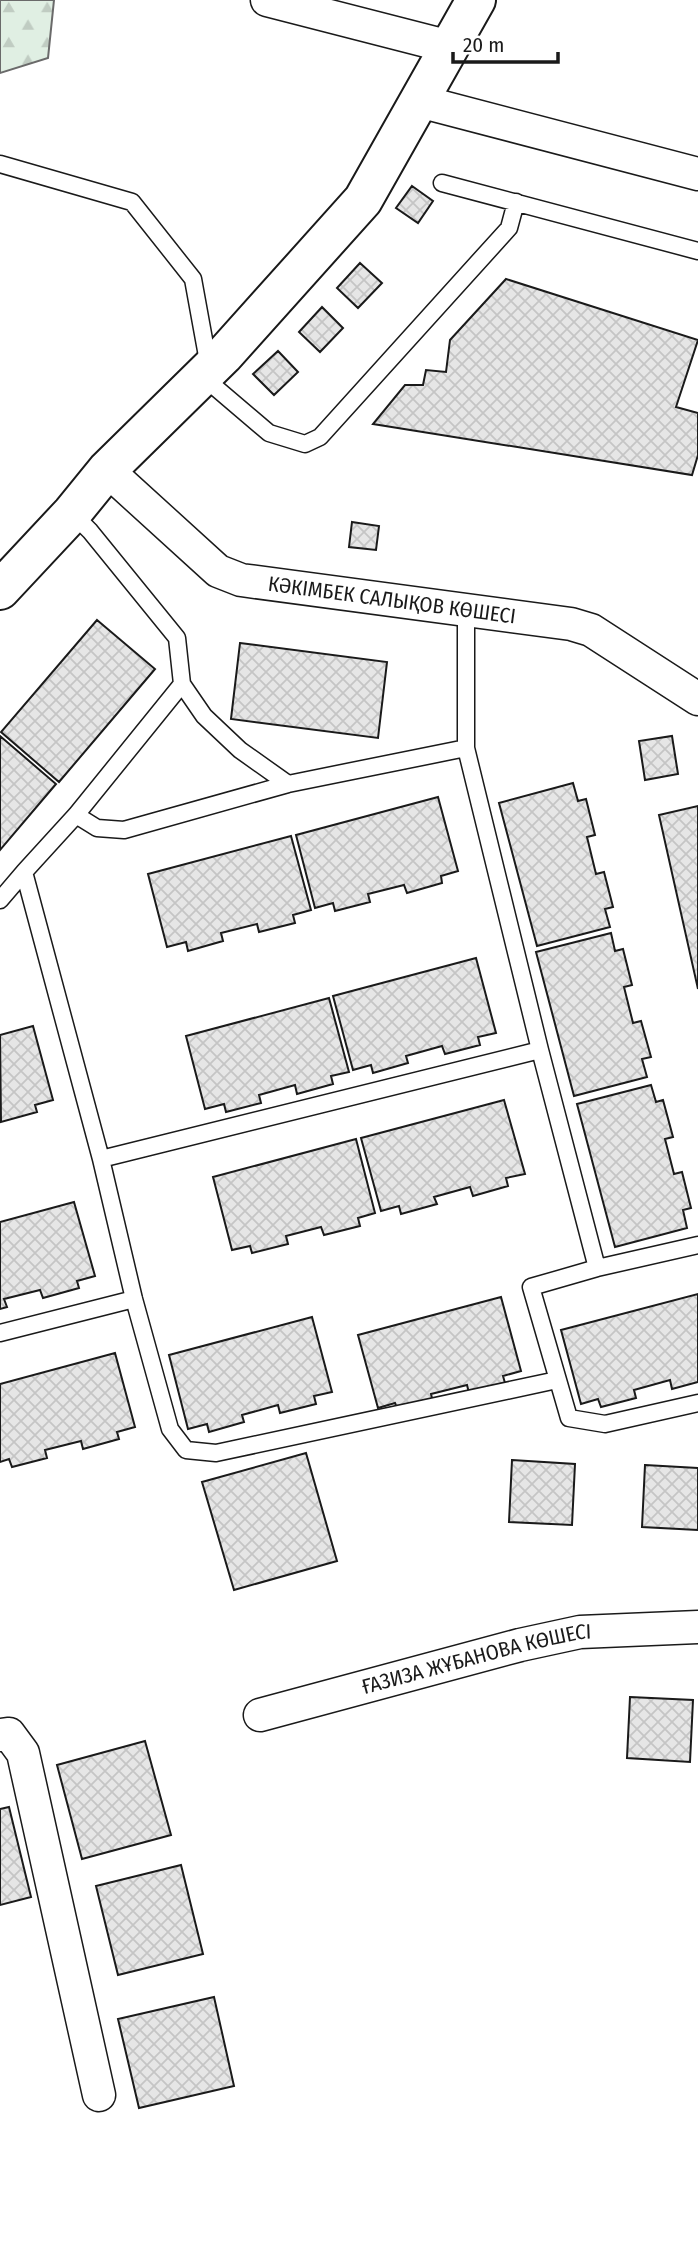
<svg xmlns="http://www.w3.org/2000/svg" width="698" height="2267" font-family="'Fira Sans Condensed',sans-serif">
  <defs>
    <pattern id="forest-firs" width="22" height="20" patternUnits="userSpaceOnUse" patternTransform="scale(1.75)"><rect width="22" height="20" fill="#e0efe3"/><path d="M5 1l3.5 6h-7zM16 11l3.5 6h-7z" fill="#c0ccc2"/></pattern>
    <pattern id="building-cross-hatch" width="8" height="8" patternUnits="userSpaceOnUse" patternTransform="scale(1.75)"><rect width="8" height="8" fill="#e6e6e6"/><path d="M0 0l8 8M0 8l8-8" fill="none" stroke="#c5c5c5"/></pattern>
  </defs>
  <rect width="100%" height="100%" fill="#fff"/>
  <path fill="url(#forest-firs)" stroke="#6a6a6a" stroke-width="2" d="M0,0H54L48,58L0,73Z"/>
  <path fill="url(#building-cross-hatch)" stroke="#1a1a1a" stroke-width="2" d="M412,186L433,201L418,223L396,208Z
    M360,263L382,283L358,308L337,288Z
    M506,279L698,340L676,407L698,413V455L692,475L373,424L405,385H423L426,370L446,372L450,340Z
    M322,307L343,328L320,352L299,332Z
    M278,351L298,372L274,395L253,374Z
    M352,522L379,526L376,550L349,547Z
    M97,620L155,669L59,782L1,732Z
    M240,643L387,662L378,738L231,719Z
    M0,736L56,784L0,850Z
    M672,736L678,774L645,780L639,741Z
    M573,783L578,801L586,799L595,835L587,837L596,874L604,872L613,907L605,909L610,927L537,946L499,803Z
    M438,797L458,871L441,876L442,883L407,893L404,885L368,894L370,902L335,911L333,903L315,908L296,835Z
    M698,806V989L659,815Z
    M291,836L311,910L293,915L295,923L259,932L257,924L221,933L223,941L188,951L186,942L167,947L148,874Z
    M611,933L615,951L623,949L632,985L624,987L633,1023L641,1021L651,1057L642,1059L647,1077L574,1096L536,952Z
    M476,958L496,1033L478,1037L480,1045L445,1054L442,1046L406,1056L408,1063L373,1073L371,1065L353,1070L333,996Z
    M329,998L349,1072L331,1076L333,1084L297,1094L295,1085L259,1095L261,1103L226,1112L224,1104L205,1109L186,1036Z
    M33,1026L53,1100L35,1105L37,1112L1,1122L0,1035Z
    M651,1085L656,1102L663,1100L673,1137L665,1139L674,1174L682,1172L691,1208L683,1210L687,1228L615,1247L577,1104Z
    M504,1100L525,1174L506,1178L508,1186L473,1196L470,1187L434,1197L437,1204L401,1214L399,1206L381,1211L361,1138Z
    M356,1139L375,1213L358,1218L360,1226L324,1235L321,1227L286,1236L288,1244L252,1253L250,1246L232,1250L213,1177Z
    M74,1202L95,1276L77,1281L79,1288L43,1298L40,1290L4,1299L7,1307L0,1309V1222Z
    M698,1294V1382L672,1389L670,1380L634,1390L636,1398L601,1407L598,1399L581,1404L561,1330Z
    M501,1297L521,1371L503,1376L505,1383L469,1393L467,1385L431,1394L433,1402L398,1411L395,1403L378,1408L358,1335Z
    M312,1317L332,1392L314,1396L316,1404L280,1413L278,1405L242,1415L244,1422L209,1432L207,1424L188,1429L169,1355Z
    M115,1353L135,1427L117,1432L119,1439L83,1449L81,1441L45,1450L47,1458L12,1467L9,1459L0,1462V1384Z
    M306,1453L337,1561L234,1590L202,1482Z
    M512,1460L575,1464L572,1525L509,1522Z
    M645,1465L698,1468V1530L642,1527Z
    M630,1697L693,1700L690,1762L627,1758Z
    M145,1741L171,1835L82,1859L57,1765Z
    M9,1807L31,1897L0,1905V1809Z
    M181,1865L203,1954L118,1975L96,1886Z
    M214,1997L234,2086L139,2108L118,2019Z"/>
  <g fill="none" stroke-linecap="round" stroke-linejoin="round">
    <defs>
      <path id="lane" d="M0,164L132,202L193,279L209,367
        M442,183L698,251
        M202,376L269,433L305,444L320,437L509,228L516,202
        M72,513L90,531L177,638L182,684L76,815L24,872L101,1159
        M466,610V748L540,1050L597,1268
        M182,684L204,716L240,750L288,784
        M76,815L97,828L124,830L288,784L466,748
        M0,900L24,872
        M540,1050L101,1159L134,1299L170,1429L186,1450L216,1453L557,1380
        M698,1245L597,1268L531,1287L569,1418L605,1424L698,1403
        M0,1333L134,1299"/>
      <g id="street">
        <path d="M267,0L450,47"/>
        <path d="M419,101L698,174"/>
        <path id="s1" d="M107,470L218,571L241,580L571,624L591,630L698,699"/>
        <path id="s2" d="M260,1715L520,1645L580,1632L698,1627"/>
        <path d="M0,1735L9,1734L23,1753L99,2095"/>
      </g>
      <path id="secondary" d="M0,590L72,513L107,470L224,355L363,200L476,0"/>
    </defs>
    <use href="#lane" stroke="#1a1a1a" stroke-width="19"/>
    <use href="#street" stroke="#1a1a1a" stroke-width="35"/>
    <use href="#secondary" stroke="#1a1a1a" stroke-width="42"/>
    <use href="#lane" stroke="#fff" stroke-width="16"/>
    <use href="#street" stroke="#fff" stroke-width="32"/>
    <use href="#secondary" stroke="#fff" stroke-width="38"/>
  </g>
  <g text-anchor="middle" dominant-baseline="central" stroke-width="5" stroke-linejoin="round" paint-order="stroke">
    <g font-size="21" fill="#1a1a1a" stroke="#fff">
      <text stroke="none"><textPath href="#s1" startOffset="327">КӘКІМБЕК САЛЫҚОВ КӨШЕСІ</textPath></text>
      <text stroke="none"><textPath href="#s2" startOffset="224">ҒАЗИЗА ЖҰБАНОВА КӨШЕСІ</textPath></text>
    </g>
  </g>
  <path d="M453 52v10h105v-10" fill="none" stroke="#1a1a1a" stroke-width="3.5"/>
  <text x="463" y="52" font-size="21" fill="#1a1a1a" stroke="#ffffff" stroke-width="5" paint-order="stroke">20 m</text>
</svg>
